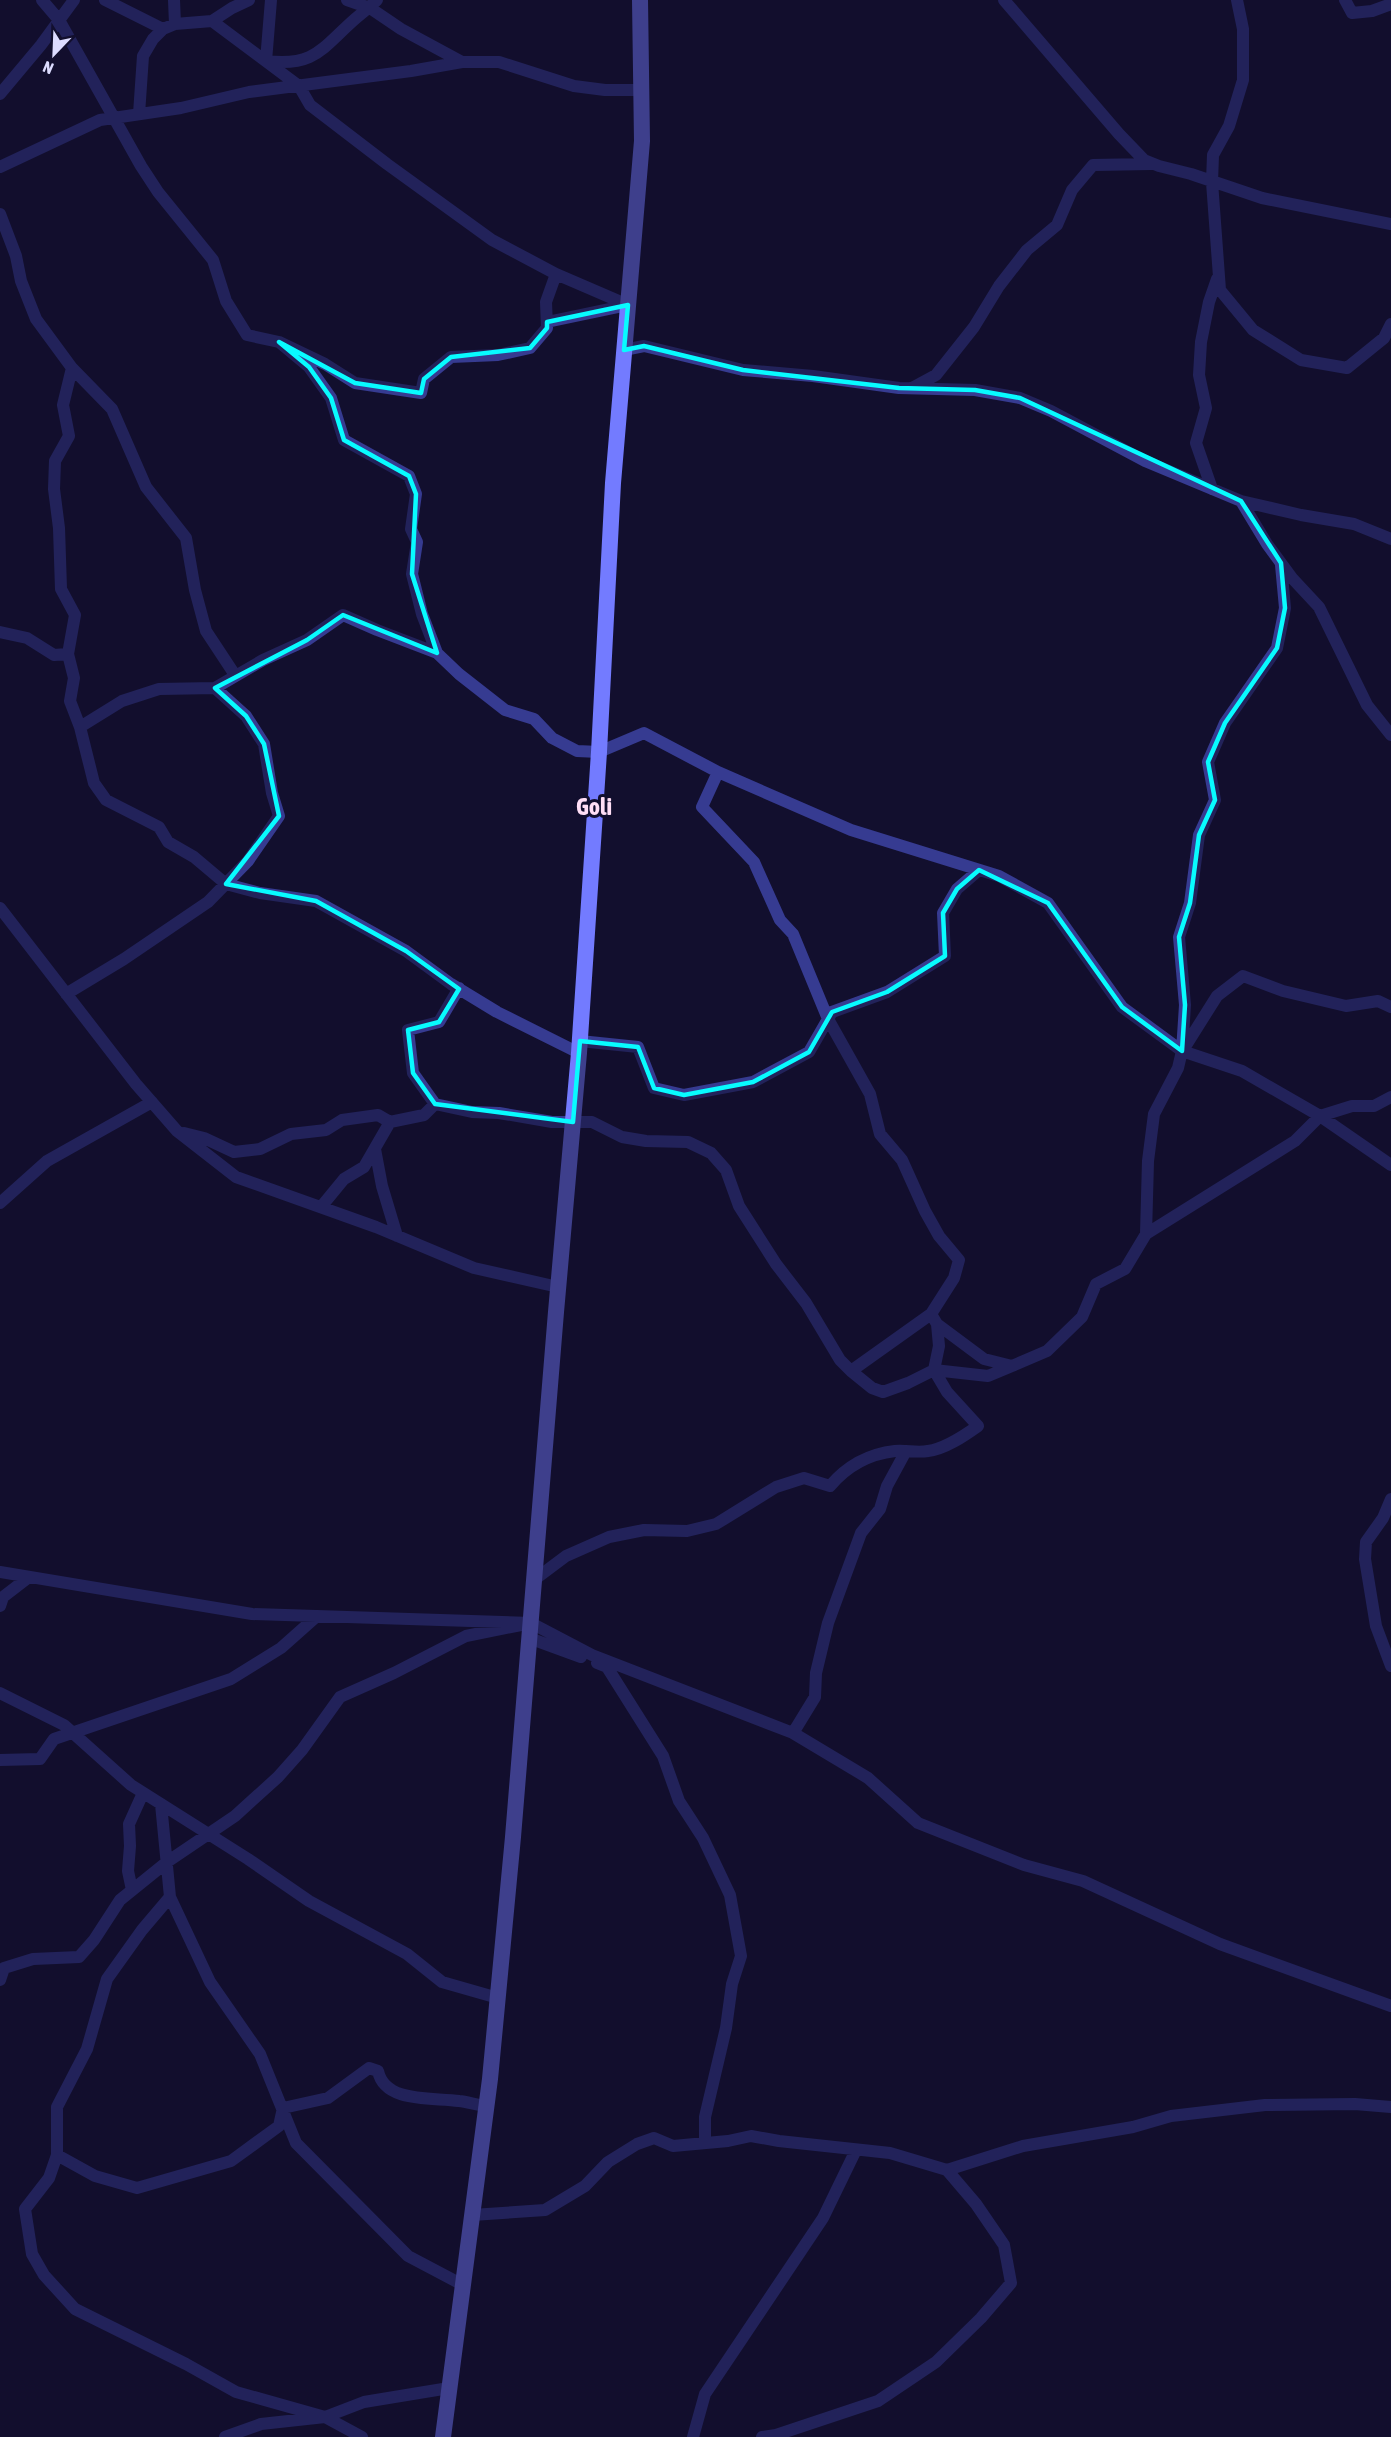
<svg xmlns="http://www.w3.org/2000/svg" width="1391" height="2437" font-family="'Asap Condensed',sans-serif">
  <rect width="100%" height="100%" fill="#120f2e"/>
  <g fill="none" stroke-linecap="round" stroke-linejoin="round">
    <path stroke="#363b91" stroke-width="12" d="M42,0L59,20L141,166L158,192L213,260L226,301L247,335L279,342L325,364L355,383L421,393L424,379L451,357L498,355L530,348L547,328L546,302L556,274
      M105,0L163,29
      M174,0L175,24
      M271,0L266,61C315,67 322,48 355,19C363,12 370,7 377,0
      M347,0L370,8L401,29L462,62
      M1004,0L1119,134L1144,160L1159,166L1191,174L1262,198L1391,224
      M1237,0L1243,29V80L1229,126L1213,155L1212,182L1220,290L1253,330L1301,360L1347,368L1384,338L1391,324
      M1345,0L1352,13L1372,11L1391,4
      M212,21L299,86L310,105L387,164L492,240L556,274L628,305
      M0,94L41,45L74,0
      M139,114L143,56L153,39L163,29L175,24L212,21L232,8L249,0
      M0,167L100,120L181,108L249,92L411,71L462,62H499L574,86L605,90H642
      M0,214L16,256L21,281L36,319L72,368L63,405L69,436L55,461L54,489L59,528L61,589L75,615L68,654
      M547,322L628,305
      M279,342L309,367L331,398L344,440L409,476L416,494L411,529L417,542L412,574L422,614L437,653L459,674L505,710L534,719L552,738L577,751L599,752L644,733L718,772L851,830L999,876L1048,903L1122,1007L1182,1051L1242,1071L1320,1116L1391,1165
      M624,350L644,346L743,370L813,376L899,388L975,390L1020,398L1051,411L1145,461L1241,501L1267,544L1292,578L1319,607L1367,705L1391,735
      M72,368L112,409L146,487L186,538L195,590L206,631L235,675
      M912,388L936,375L974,327L999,286L1027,250L1057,225L1072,190L1093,165L1150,164
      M1212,489L1196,443L1206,408L1199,375L1201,342L1209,302L1217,279
      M1241,501L1301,515L1354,524L1391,539
      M0,632L27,638L54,655L68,654L74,678L70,701L80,727L94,783L106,800L159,827L168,842L194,857L226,884L260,893L316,901L406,951L451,984L497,1012L579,1053
      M80,727L122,701L159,689L215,688L263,660L307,640L343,615L377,630L437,653
      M718,772L702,807L754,862L780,920L793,934L828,1019L870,1094L880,1134L902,1160L925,1211L939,1236L959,1260L954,1278L931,1314
      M0,908L136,1084L177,1131L236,1177L376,1227L474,1268L558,1287
      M66,994L124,959L208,902L248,861L279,816L272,793L264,744L246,716L215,688
      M580,1041L638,1047L654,1088L684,1095L753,1082L809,1052L832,1012L887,992L945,956L943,913L957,889L979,870
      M1183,1050L1217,996L1243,976L1283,991L1346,1006L1378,1001L1391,1007
      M435,1104L413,1073L408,1030L439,1022L459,988
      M184,1133L204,1138L234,1152L260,1149L291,1134L326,1130L342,1120L378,1115L390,1122
      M375,1149L382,1186L397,1236
      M0,1203L47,1161L152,1102
      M321,1207L344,1179L364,1167L390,1122L424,1115L435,1104L472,1112L499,1113L552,1122H592L622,1137L646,1141L688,1142L711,1153L726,1170L739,1206L776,1264L806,1303L840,1360L851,1371L931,1314L937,1324L984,1359L1012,1366L1047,1351L1082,1317L1096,1284L1125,1269L1146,1234L1295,1141L1320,1116L1352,1106H1374L1391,1097
      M1146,1234L1148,1161L1154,1114L1178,1068L1182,1051L1185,1005L1179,937L1190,903L1199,835L1215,800L1208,762L1225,723L1277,648L1285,608L1281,565
      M851,1371L872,1388L883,1392L908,1383L934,1370L988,1376L1012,1366
      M1391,1499L1383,1518L1366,1542L1365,1559L1376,1626L1391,1666
      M0,1572L252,1614L531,1623L466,1636L394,1673L340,1697L302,1750L278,1777L235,1816L167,1862L120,1900L94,1940L79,1957L33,1959L4,1968L0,1980
      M534,1580L566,1556L609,1537L644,1530L687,1531L716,1524L776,1487L804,1478L830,1486C847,1466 868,1454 895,1451C906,1450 917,1453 928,1451C945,1449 964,1436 978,1426L947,1392L934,1370L939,1346L937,1324
      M0,1606L3,1597L29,1577
      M531,1623L592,1655L793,1733L868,1778L918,1823L1024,1865L1083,1881L1220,1944L1391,2006
      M529,1638L581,1657
      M597,1663L607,1667L663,1756L679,1801L703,1838L730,1895L741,1956L732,1984L726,2028L705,2117V2143
      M0,1693L64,1725L131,1785L248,1859L309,1901L407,1954L442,1982L498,1998
      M793,1733L815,1697L816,1673L828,1623L861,1533L880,1509L887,1486L906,1451
      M0,1760L40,1759L54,1739L231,1679L281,1648L317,1616
      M161,1804L170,1897L210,1982L260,2054L296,2143L408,2256L463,2285
      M132,1890L128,1871L130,1846L129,1824L143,1793
      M170,1897L142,1930L107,1979L87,2049L57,2107V2155L95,2176L137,2188L231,2161L279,2126L283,2108L328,2098L369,2068L378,2071C385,2104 434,2097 459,2101C468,2102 477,2105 487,2106
      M57,2155L49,2178L25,2209L32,2254L44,2275L75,2309L186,2364L236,2392L325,2417L362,2437
      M472,2215L545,2210L585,2186L608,2162L637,2144L654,2138L673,2146L728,2141L751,2136L779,2141L890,2153L947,2170L1023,2146L1133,2127L1171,2116L1265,2105L1355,2104L1391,2107
      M225,2437L261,2424L325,2417L364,2402L449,2388
      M693,2437L705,2394L823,2218L856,2150
      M762,2437L776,2435L878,2401L936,2362L981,2318L1011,2283L1004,2245L976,2204L947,2170"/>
    <path stroke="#737bff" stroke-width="16" d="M443,2437L490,2079L513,1837L556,1312L579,1053L599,752L613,483L642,141L640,0"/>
  </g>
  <path d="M0 0H1391V2437H0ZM628,305L624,350L644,346L743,370L899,388L975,390L1020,398L1241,501L1281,563L1285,608L1277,648L1225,723L1208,762L1215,800L1199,835L1190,903L1179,937L1185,1005L1182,1051L1122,1007L1048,903L979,870L957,889L943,913L945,956L887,992L832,1012L809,1052L753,1082L684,1095L654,1088L638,1047L580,1041L573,1122L435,1104L413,1073L408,1030L439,1022L459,989L406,951L316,901L226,884L279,816L264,744L246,716L215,688L307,640L343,615L437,653L412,574L416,494L409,476L344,440L331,398L309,367L279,342L355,383L421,393L424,379L451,357L530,348L547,328V322Z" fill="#120f2e" fill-opacity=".55" fill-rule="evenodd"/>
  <path fill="none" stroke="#08fbff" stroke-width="4.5" stroke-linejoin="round" d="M628,305L624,350L644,346L743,370L899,388L975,390L1020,398L1241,501L1281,563L1285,608L1277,648L1225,723L1208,762L1215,800L1199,835L1190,903L1179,937L1185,1005L1182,1051L1122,1007L1048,903L979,870L957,889L943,913L945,956L887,992L832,1012L809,1052L753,1082L684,1095L654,1088L638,1047L580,1041L573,1122L435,1104L413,1073L408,1030L439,1022L459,989L406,951L316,901L226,884L279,816L264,744L246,716L215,688L307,640L343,615L437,653L412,574L416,494L409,476L344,440L331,398L309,367L279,342L355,383L421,393L424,379L451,357L530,348L547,328V322Z"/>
  <g text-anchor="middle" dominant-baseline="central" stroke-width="6" stroke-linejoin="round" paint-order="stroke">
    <g font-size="24" font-weight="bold" fill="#ffdef6" stroke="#120f2e">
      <text x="594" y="806">Goli</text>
    </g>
  </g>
  <g transform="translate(54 54) rotate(203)" stroke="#120f2e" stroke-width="4.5" paint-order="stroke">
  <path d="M0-4.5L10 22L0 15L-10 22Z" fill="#dddcff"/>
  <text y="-9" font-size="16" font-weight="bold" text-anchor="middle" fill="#dddcff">N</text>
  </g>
</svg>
